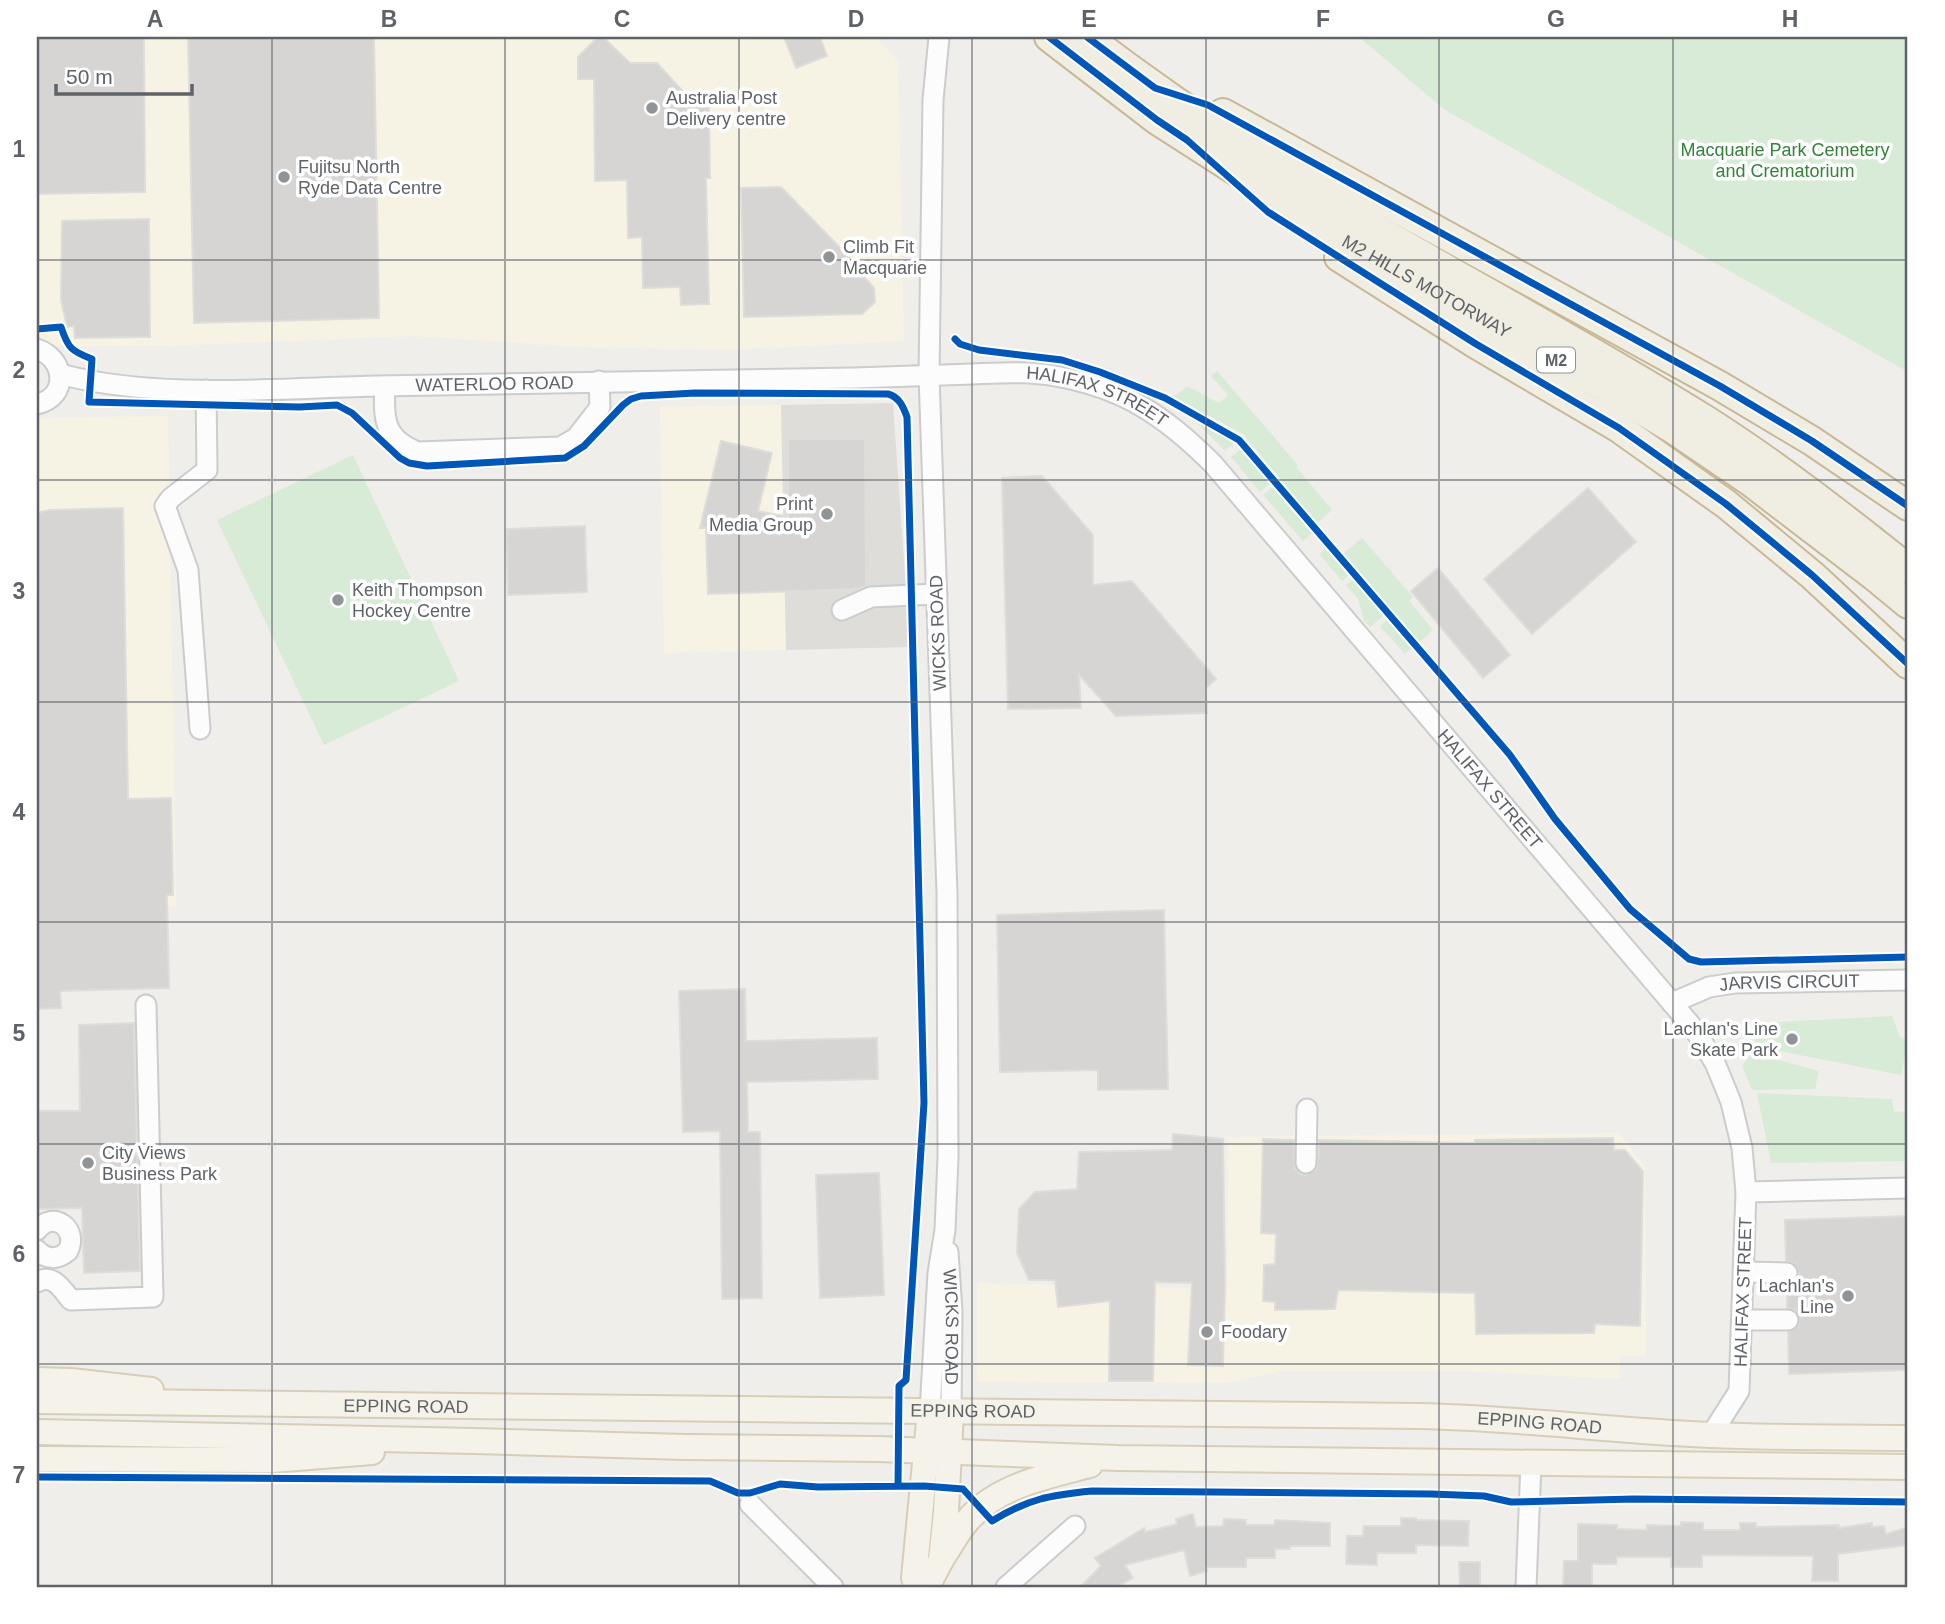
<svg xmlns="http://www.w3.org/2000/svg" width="1945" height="1624" font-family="Helvetica,sans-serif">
  <rect width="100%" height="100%" fill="#efeeea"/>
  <path fill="#f7f3e4" d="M37,37H876L898,61L904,341L725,350L582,347L411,336L167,346H37Z
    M781,405L786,650L664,653L660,407Z
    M168,416L176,907L37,909V418Z
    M1619,1133L1645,1167L1646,1356H1620L1619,1379L1468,1371H1281L1227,1383L977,1382V1283L1227,1289L1228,1137Z"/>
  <path fill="#dfddda" d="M893,403L910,647L786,650L781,405Z"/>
  <path fill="#d8ebd6" d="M1359,37H1908V372L1445,110Z
    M1217,371L1298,465L1296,467L1332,510L1317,523L1243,434L1174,397L1187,386L1219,403L1228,395L1211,376Z
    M1198,420L1236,441L1225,451L1196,422Z
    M1243,448L1272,482L1260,492L1231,457Z
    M353,455L459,681L324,745L217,520Z
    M1275,485L1315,531L1303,541L1263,495Z
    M1362,538L1413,597L1409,601L1433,630L1419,643L1343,554Z
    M1327,547L1350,574L1342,581L1319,554Z
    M1353,580L1384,615L1370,627L1364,620L1358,599L1346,585Z
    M1388,619L1412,648L1405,654L1380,626Z
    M1892,1016L1900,1037L1908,1040L1901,1075L1754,1046L1758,1023Z
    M1752,1053L1819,1071L1815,1089L1752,1090L1742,1066Z
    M1757,1093L1892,1099L1894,1112L1908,1111V1161L1771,1163Z"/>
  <path fill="#d6d5d3" stroke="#deddd9" stroke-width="2" d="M37,37H144L145,192L37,194Z
    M188,37H374L379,318L194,323Z
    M598,37H603L630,63H657L689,98H700L709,107L710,178H706L709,304L681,305L680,287L643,288L642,237L628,238L627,180L595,181L594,79H578V57Z
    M784,37H820L827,56L796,68Z
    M781,187L858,266V270L874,288L875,302L862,314L744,317L741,188Z
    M149,219L150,337L75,338L74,326L67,327L61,300L62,221Z
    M788,439H865L866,586L859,589L708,594L706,528H700L721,441L772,453L758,511L788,517Z
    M1042,476L1093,535V585L1132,581L1216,679L1206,688L1207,713L1116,716L1079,675L1081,708L1008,709L1002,478Z
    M1588,488L1636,542L1532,634L1484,579Z
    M123,508L128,799L171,798L173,895H167L169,988L60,991L61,1008L37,1009V513L49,510Z
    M585,526L587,592L508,595L506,529Z
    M1438,568L1510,655L1483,678L1411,591Z
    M1164,910L1168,1089L1098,1090V1070L1000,1072L997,915Z
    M745,989L746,1041L877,1038L878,1079L747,1082L748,1132H760L762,1298L722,1299L720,1131L683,1132L679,991Z
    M134,1023L140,1271L84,1273L82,1208L37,1209V1111H80L79,1025Z
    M1173,1134L1223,1139L1225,1288L1223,1366L1188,1365L1192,1283L1155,1282L1153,1381H1109L1110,1301L1058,1307L1055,1280H1029L1017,1253L1019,1209L1035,1192L1077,1189L1079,1152L1172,1150Z
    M1613,1138L1614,1150H1625L1643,1171L1640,1326L1595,1324L1594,1333L1476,1334L1475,1293L1338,1290L1335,1309L1275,1310V1302L1263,1301L1264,1265L1275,1264L1276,1234L1261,1233L1263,1139L1294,1140L1295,1168L1300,1174L1306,1175L1317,1169L1319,1140L1475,1143V1140Z
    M879,1173L884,1295L820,1298L816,1175Z
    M1908,1216V1370L1789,1374L1788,1332L1798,1327L1800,1319L1795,1310L1787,1308V1285L1797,1280L1799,1273L1794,1263L1786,1261L1785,1220Z
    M1193,1514L1196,1527L1223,1526L1224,1519L1246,1520V1525H1274L1275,1520L1330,1523V1546H1290V1549H1275V1558H1246V1567H1206L1207,1571L1190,1576L1184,1550L1125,1565L1133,1578L1117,1587H1080L1101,1566L1095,1558L1144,1528L1145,1532L1177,1524L1176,1519Z
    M1401,1518H1416V1520L1469,1521L1468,1546L1416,1545V1553H1377V1565L1346,1564L1347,1536H1363L1364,1526H1401Z
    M1681,1522L1703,1523V1530H1740V1523H1756V1527L1839,1525V1528L1872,1523V1527L1884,1526L1886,1534L1908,1527V1545L1838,1554V1581H1812L1813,1556L1702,1555V1567H1671V1557H1617L1616,1564H1592V1587H1563L1564,1561H1578V1524L1617,1525V1529L1647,1530V1525L1681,1526Z
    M1459,1562H1480V1587H1460Z"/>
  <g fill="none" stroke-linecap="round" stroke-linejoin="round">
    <defs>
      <g id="minor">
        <path d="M37,349C66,359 69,397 37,404"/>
        <path id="s1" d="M60,374C156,400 279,388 379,386C537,383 696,381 854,378C893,377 933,375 972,374C1000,373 1028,371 1055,376C1124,388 1165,416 1213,464L1672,1003L1695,1030L1715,1063L1731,1102L1742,1148L1746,1192L1739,1391L1711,1435"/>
        <path d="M385,386C383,419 384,439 418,452L560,447L576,438L600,407L599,381"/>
        <path d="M842,610L871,597L937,594"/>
        <path d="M200,729L188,570L165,506L171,498L207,470L206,390"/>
        <path id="s2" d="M1672,1003L1709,987L1735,983L1908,980"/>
        <path d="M1306,1163L1307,1109"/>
        <path d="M1746,1192L1908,1188"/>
        <path d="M37,1230C53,1210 79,1228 68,1251C58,1260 46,1260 37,1250"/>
        <path id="s3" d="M948,1252L952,1311L951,1411"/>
        <path d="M1744,1272L1787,1273"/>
        <path d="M37,1282C53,1273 62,1289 71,1300L153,1297L146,1005"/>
        <path d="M1742,1320H1788"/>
        <path d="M930,1411L938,1273L945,1230L948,1157L947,893L929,375L933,100L939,37"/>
        <path d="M750,1504L833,1587"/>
        <path d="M1006,1587L1075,1526"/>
        <path d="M1526,1587L1531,1463"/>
      </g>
      <g id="major">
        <path d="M37,1380L71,1381L151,1390"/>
        <path id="s4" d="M37,1401C498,1410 959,1409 1420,1416C1517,1418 1614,1431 1711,1435C1776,1438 1843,1437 1908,1438"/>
        <path d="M37,1432L474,1441L686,1447L878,1449L1118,1458L1908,1467"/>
        <path d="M37,1459L272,1460L372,1452"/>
        <path d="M941,1560C950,1547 957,1532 968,1520C998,1485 1048,1476 1090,1465"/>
        <path d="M917,1587L914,1578L930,1411"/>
        <path d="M927,1587L941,1560L946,1512L951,1411"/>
      </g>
      <g id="highway">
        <path id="s5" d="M1049,37L1157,120L1344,240L1599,384L1673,429L1751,482L1874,576L1908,604"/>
        <path d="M1087,37C1163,95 1242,148 1324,198C1449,273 1579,341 1704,419C1775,464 1842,516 1908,569"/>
        <path d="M1223,113L1720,386L1812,441L1908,506"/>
        <path d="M1339,257L1476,344L1619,428L1726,504L1812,575L1908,664"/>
      </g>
    </defs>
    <use href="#minor" stroke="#cbcccc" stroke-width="23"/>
    <use href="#major" stroke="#d7ceb8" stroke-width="28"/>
    <use href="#highway" stroke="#c8b996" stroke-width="32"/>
    <use href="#minor" stroke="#fdfcfc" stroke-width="19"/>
    <use href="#major" stroke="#f4f2e9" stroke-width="24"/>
    <use href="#highway" stroke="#f0ede3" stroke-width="28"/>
    <defs>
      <path id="cycleway" d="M1049,37L1157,120L1187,140L1268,212L1476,344L1619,428L1726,504L1812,575L1908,664
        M1087,37L1155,88L1208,105L1720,386L1812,441L1908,506
        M37,329L61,327C68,348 71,351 92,359L89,402L300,407L337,405L352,413L400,458L409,463L427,466L565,458L584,446L623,405L631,399L641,396L695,393L888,394C899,397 903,406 907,417L924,1103L906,1380L899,1386L898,1486
        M955,339L960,344L979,350L1062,360L1100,372L1165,398L1239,440L1510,755L1555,819L1630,909L1689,959L1701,962L1908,957
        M37,1477L710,1481L738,1493H750L780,1484L818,1487L924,1486L963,1489L992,1521C1028,1499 1050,1495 1092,1491L1431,1494L1484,1496L1511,1502L1634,1499L1908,1502"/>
    </defs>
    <use href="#cycleway" stroke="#fff" stroke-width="11"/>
    <use href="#cycleway" stroke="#0057b8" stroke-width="7"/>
  </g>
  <path fill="none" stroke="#5f6368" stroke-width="2" stroke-opacity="0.55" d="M272,37V1587M505,37V1587M739,37V1587M972,37V1587M1206,37V1587M1439,37V1587M1673,37V1587M37,260H1908M37,480H1908M37,702H1908M37,922H1908M37,1144H1908M37,1364H1908"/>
  <g fill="#919496" stroke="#fff" stroke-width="2.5">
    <circle cx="652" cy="108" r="7"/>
    <circle cx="284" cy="177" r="7"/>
    <circle cx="829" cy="257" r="7"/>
    <circle cx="827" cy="514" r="7"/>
    <circle cx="338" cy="600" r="7"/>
    <circle cx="1792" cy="1039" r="7"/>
    <circle cx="88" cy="1163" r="7"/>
    <circle cx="1848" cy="1296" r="7"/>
    <circle cx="1207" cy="1332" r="7"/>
  </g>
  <g text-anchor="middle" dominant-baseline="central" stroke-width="7" stroke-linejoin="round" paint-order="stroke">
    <rect fill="#fff" stroke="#8f9295" stroke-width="2" x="1537" y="347.5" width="38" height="25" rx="5"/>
    <g font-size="16" font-weight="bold" fill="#5f6368">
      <text x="1556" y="360">M2</text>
    </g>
    <g font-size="18" fill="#5f6368" stroke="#fff" text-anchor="start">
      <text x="666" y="98">Australia Post<tspan x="666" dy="21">Delivery centre</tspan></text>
      <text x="298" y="167">Fujitsu North<tspan x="298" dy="21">Ryde Data Centre</tspan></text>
      <text x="843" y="247">Climb Fit<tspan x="843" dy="21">Macquarie</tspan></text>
      <text x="813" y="504" text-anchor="end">Print<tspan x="813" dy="21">Media Group</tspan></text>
      <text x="352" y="590">Keith Thompson<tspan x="352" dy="21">Hockey Centre</tspan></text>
      <text x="1778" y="1029" text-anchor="end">Lachlan's Line<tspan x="1778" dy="21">Skate Park</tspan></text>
      <text x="102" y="1153">City Views<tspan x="102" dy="21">Business Park</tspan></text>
      <text x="1834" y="1286" text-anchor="end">Lachlan's<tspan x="1834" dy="21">Line</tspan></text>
      <text x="1221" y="1332">Foodary</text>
    </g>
    <g font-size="18" fill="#348238" stroke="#fff">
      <text x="1785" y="150">Macquarie Park Cemetery<tspan x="1785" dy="21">and Crematorium</tspan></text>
    </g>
    <g font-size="18" fill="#5f6368" stroke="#fff">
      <text stroke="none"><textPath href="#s5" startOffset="453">M2 HILLS MOTORWAY</textPath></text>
      <text stroke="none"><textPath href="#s1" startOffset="436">WATERLOO ROAD</textPath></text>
      <text stroke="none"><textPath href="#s1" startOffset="1043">HALIFAX STREET</textPath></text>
      <text transform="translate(938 633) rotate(-92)">WICKS ROAD</text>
      <text stroke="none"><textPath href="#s1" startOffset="1608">HALIFAX STREET</textPath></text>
      <text stroke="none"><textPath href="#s2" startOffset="121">JARVIS CIRCUIT</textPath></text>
      <text transform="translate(1743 1292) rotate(-88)">HALIFAX STREET</text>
      <text stroke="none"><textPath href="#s3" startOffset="75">WICKS ROAD</textPath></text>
      <text stroke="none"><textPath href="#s4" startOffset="369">EPPING ROAD</textPath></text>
      <text stroke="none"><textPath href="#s4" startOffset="936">EPPING ROAD</textPath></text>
      <text stroke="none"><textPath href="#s4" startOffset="1503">EPPING ROAD</textPath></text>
    </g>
  </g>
  <rect width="1945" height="1624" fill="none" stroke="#ffffff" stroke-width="77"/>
  <path d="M56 84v10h136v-10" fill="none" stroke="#5f6368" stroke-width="3.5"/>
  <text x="66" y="84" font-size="21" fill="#5f6368" stroke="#ffffff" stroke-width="5" paint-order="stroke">50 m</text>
  <rect x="38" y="38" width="1868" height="1548" fill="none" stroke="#5f6368" stroke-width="2.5"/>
  <g font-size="23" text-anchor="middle" font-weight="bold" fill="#5f6368">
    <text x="155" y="27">A</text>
    <text x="389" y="27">B</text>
    <text x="622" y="27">C</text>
    <text x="856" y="27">D</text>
    <text x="1089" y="27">E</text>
    <text x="1323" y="27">F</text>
    <text x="1556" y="27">G</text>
    <text x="1790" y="27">H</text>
    <text x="19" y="157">1</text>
    <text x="19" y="378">2</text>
    <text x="19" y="599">3</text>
    <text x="19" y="820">4</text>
    <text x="19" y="1041">5</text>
    <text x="19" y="1262">6</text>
    <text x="19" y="1483">7</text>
  </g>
</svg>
